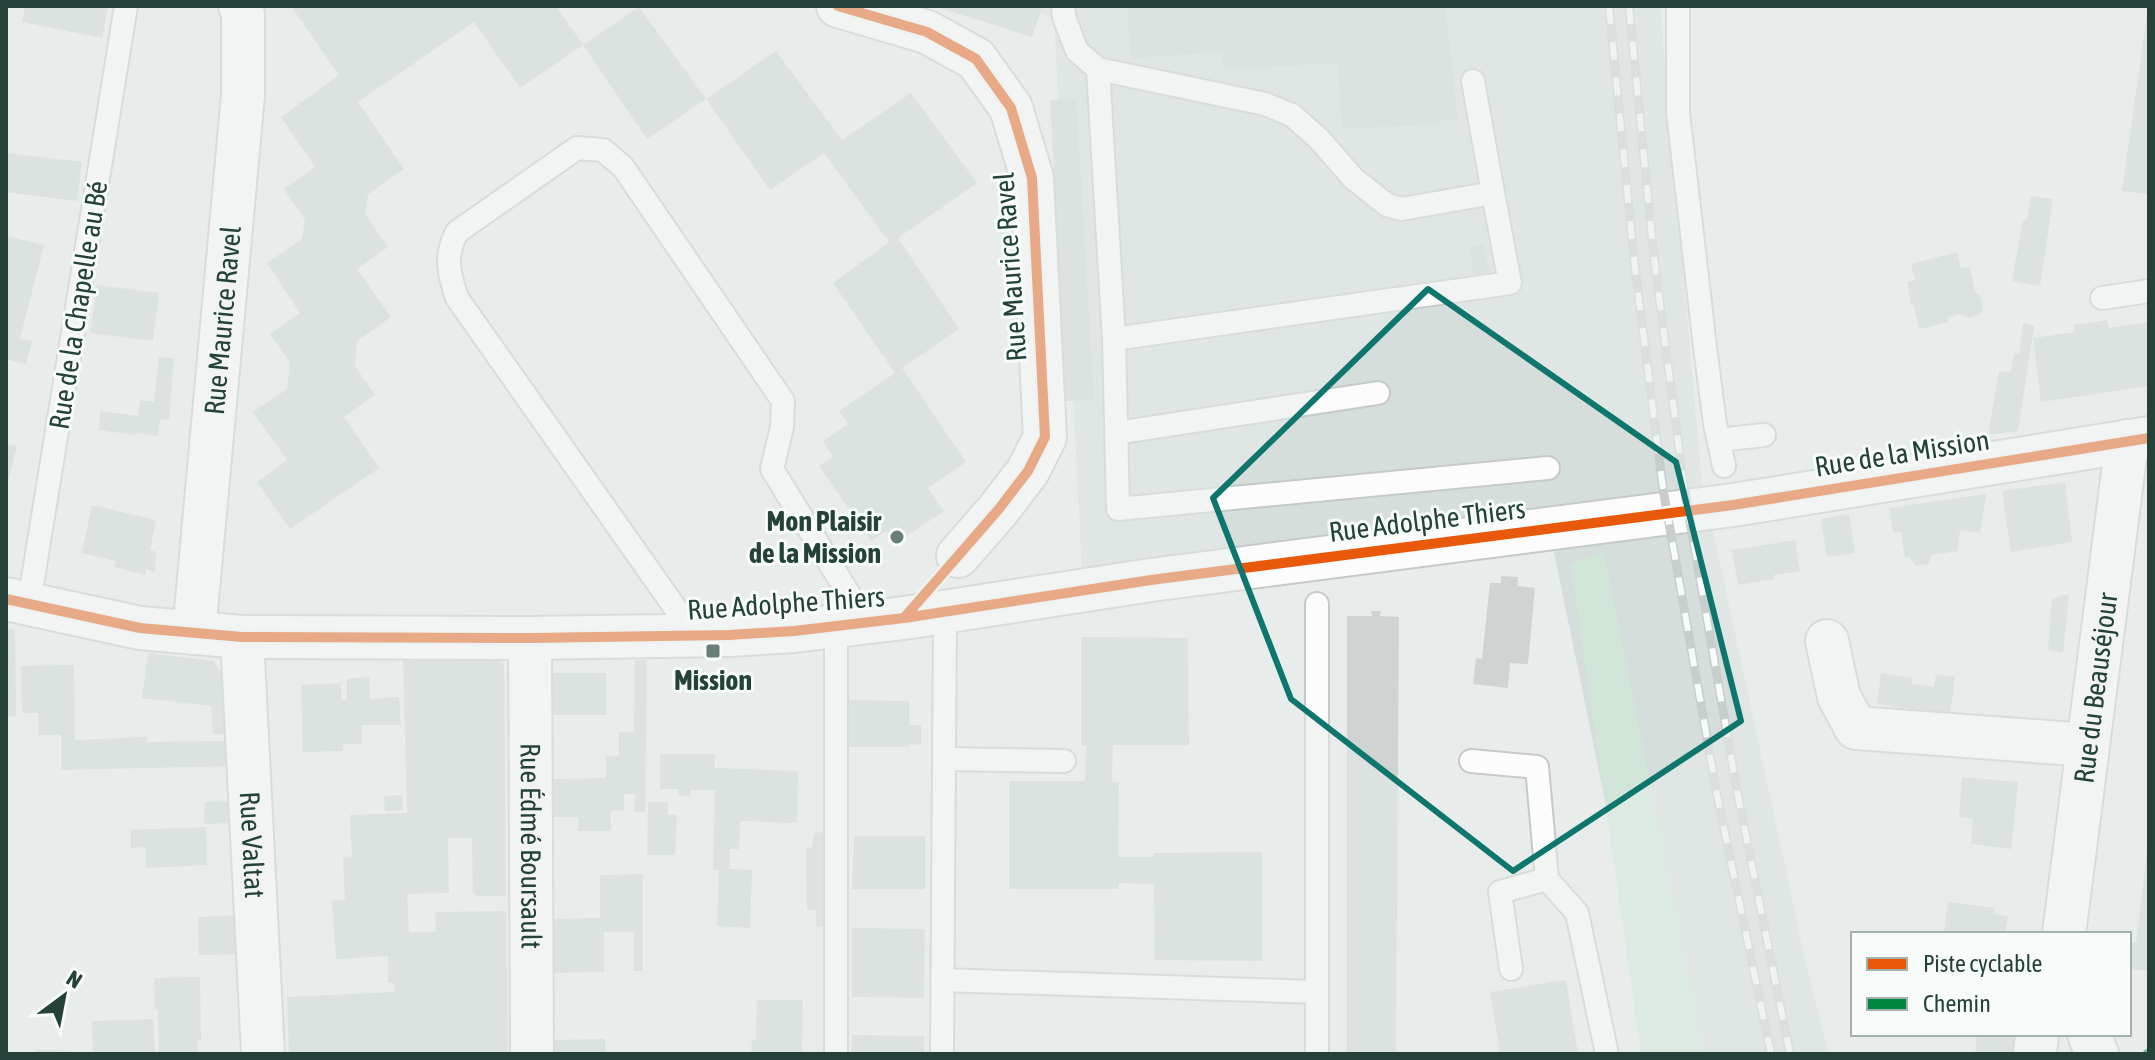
<svg xmlns="http://www.w3.org/2000/svg" width="2155" height="1060" font-family="'Asap Condensed',sans-serif">
  <rect width="100%" height="100%" fill="#e8edeb"/>
  <path fill="#d6dedb" d="M1017,6H1660L1701,475L1808,973L1829,1054H1657L1549,528L1082,571L1054,18Z"/>
  <path fill="#d1e6d8" d="M1604,553L1704,1054H1641L1571,564Z"/>
  <path fill="#cfd4d2" d="M25,6H108L102,38L22,22Z
    M291,6H556L583,45L520,88L474,22L358,102L404,169L368,194L365,214L388,247L357,269L391,317L357,341L355,366L375,395L344,417L379,468L290,529L257,482L287,460L253,412L287,389L290,363L270,334L300,313L267,263L302,239L305,220L284,189L315,167L281,117L339,75Z
    M933,6H1042L1032,37Z
    M1127,6H1445L1458,120H1442L1441,124L1342,129L1338,63L1224,69L1222,52L1131,58Z
    M639,7L706,99L647,139L583,45Z
    M2147,15H2149V194L2122,191Z
    M776,51L842,140L911,93L977,183L898,238L959,329L902,368L966,462L928,488L944,511L895,544L886,531L871,541L819,466L833,457L823,441L848,424L839,411L895,373L833,283L889,242L824,153L770,190L706,99Z
    M1076,99L1094,400L1066,401L1050,100Z
    M6,153L82,162L77,201L6,192Z
    M2031,196L2053,199L2040,286L2012,281L2023,220H2027Z
    M6,236L44,245L20,339L32,341L26,364L6,359Z
    M1483,244L1490,273L1474,274L1469,248Z
    M1957,252L1961,268L1970,267L1975,291L1980,296L1983,309L1980,315L1968,318L1960,314L1948,317L1949,322L1919,329L1914,305H1911L1907,282L1915,280L1911,264Z
    M97,285L159,293L153,341L90,333Z
    M2107,320L2109,328L2149,322V386L2041,402L2033,338L2075,332L2074,325Z
    M2023,323L2034,326L2018,431L1988,435L1999,371L2011,372L2014,353L2019,354Z
    M159,357L174,359L169,420L160,419L158,436L136,433L135,435L99,430L100,411L138,416L140,400L154,402Z
    M6,444L17,446L7,486H6Z
    M2065,482L2072,542L2011,552L2002,491Z
    M1986,494L1980,533L1960,530L1957,551L1932,555L1929,564L1916,566L1909,557L1905,558L1901,532L1893,533L1889,508Z
    M92,505L156,520L150,550L156,552L155,572L146,569L145,575L114,567L116,561L82,553Z
    M1849,514L1855,553L1827,557L1821,519Z
    M1795,540L1800,571L1774,575V579L1738,585L1732,550Z
    M1501,576L1518,577L1517,586L1535,588L1528,664L1510,663L1508,688L1473,684L1476,658L1482,659L1490,583H1501Z
    M2063,595H2069L2063,653L2048,650L2052,600Z
    M1371,611H1381L1380,616L1399,617L1396,1053L1347,1052V616H1372Z
    M6,628L15,630L16,716L6,717Z
    M1081,637L1188,638L1189,745H1113L1112,782H1119L1118,857H1154V853L1262,852V961L1155,960L1154,884L1119,883L1118,889H1009V781H1085L1086,746L1081,745Z
    M148,653L213,661L228,681L231,734H213L211,706L142,698Z
    M496,659L504,665L506,896H477L473,892L472,838H448L449,893L407,894L409,932H436L435,912L506,911L508,1054H289L287,997L395,992L394,983H388V956L336,959L332,901L345,900L343,858L352,857L350,815L407,813L403,660Z
    M635,660H647L645,812H634L635,794H624V810L611,811V831H578L579,817H550V779L606,778V756H619V732H634Z
    M74,665L75,740L147,737V742L231,741L232,766L61,770V735H39L38,713H22L21,666Z
    M550,673H606V715H550Z
    M1881,673L1912,678V684L1934,687L1936,674L1955,677L1950,715L1877,704Z
    M369,677L370,699L399,697L401,725H362V744H343V751L303,752L301,685L341,683V700L347,701V679Z
    M847,700L909,701V725H921V745L909,744V747H847Z
    M660,754H715V768L798,771L797,823L740,821L739,849H730V869L752,870L750,928L717,926L719,870H713L715,790H690V796H678L679,789H660Z
    M1962,777L2018,782L2011,849L1971,844L1973,819L1959,817Z
    M402,795L403,810L385,811L384,796Z
    M233,801L234,823L204,824L205,802Z
    M648,802H668V815H677L675,855H647Z
    M206,827L207,865L146,868V847L131,848V830Z
    M825,832L824,926H816V910H807L806,847L812,848L814,833Z
    M854,836H925V889H852Z
    M2147,852H2149V971L2129,969L2130,942L2136,943Z
    M643,874V971H634V932H604V972L551,973V919L600,918V875Z
    M1948,902L1995,908L1994,914L2008,916L2005,934H1966L1944,931Z
    M238,915L239,954L199,955L198,917Z
    M852,928L925,929L924,998L852,997Z
    M200,977L201,1040H197L198,1054H159L158,1010L155,1009L154,978Z
    M1566,980L1578,1054H1500L1490,992Z
    M757,1000H803L802,1054H751L752,1040H756Z
    M153,1019L155,1054H93L92,1021Z
    M1977,1034H2020L2018,1054H1975Z
    M852,1035L924,1036V1054H851Z
    M605,1039V1054H552V1040Z
    M36,1050L73,1051L74,1054H36Z"/>
  <g fill="none" stroke-linecap="round" stroke-linejoin="round">
    <defs>
      <path id="lane" d="M1063,6L1064,17L1077,51L1098,69L1265,104L1292,115L1319,139L1353,178L1387,205L1402,209L1493,193L1473,81
        M1678,6V112L1705,347L1715,424L1724,466
        M1098,69L1114,339L1510,283L1493,193
        M2102,298L2149,291
        M1114,339L1118,509L1548,468
        M1116,433L1378,393
        M1719,440L1764,435
        M29,603L126,6
        M1317,604V1054
        M836,625V1054
        M695,636L457,298C449,274 444,256 457,232L577,148L603,150L623,167L783,401L782,427L772,469L866,622
        M944,759L1064,761
        M1471,761L1537,767L1547,879L1577,913L1607,1054
        M1511,969L1500,892L1547,879
        M942,980L1317,992
        M942,1054L945,611"/>
      <g id="street">
        <path d="M838,6L927,32L976,59L1011,108L1032,178L1045,437L1028,471L998,510L958,556"/>
        <path d="M6,599L140,628L242,637L530,638L729,635L794,631L904,618L1151,580L1733,505L2149,438"/>
        <path id="s1" d="M194,633L243,95V14L240,6"/>
        <path id="s2" d="M242,637L263,1054"/>
        <path id="s3" d="M530,638L532,1054"/>
        <path d="M1827,641L1839,697L1856,728L2088,745"/>
        <path id="s4" d="M2064,934L2127,441"/>
        <path d="M2089,1034L2097,1054"/>
        <path d="M2035,1054L2037,1034"/>
      </g>
    </defs>
    <use href="#lane" stroke="#c5cac8" stroke-width="26"/>
    <use href="#street" stroke="#c5cac8" stroke-width="46"/>
    <use href="#lane" stroke="#fcfcfc" stroke-width="22"/>
    <use href="#street" stroke="#fcfcfc" stroke-width="42"/>
    <defs>
      <path id="rail" d="M1609,6L1634,260L1663,489L1717,795L1771,1054
        M1629,6L1654,258L1684,487L1737,791L1790,1054"/>
    </defs>
    <use href="#rail" stroke="#c9cdcc" stroke-width="9"/>
    <use href="#rail" stroke="#f7fbf9" stroke-width="6" stroke-dasharray="18" stroke-linecap="butt"/>
    <path stroke="#00873e" stroke-width="8" stroke-dasharray="16 8" stroke-linecap="butt" d="M2145,1054L2149,1052"/>
    <defs>
      <path id="cycleway" d="M838,6L927,32L976,59L1011,108L1032,178L1045,437L1028,471L998,510L904,618
        M6,599L140,628L242,637L530,638L729,635L794,631L904,618L1151,580L1733,505L2149,438"/>
    </defs>
    <use href="#cycleway" stroke="#f7fbf9" stroke-width="15"/>
    <use href="#cycleway" stroke="#e8590c" stroke-width="10"/>
  </g>
  <path d="M0 0H2155V1060H0ZM1428,289L1676,462L1741,721L1513,871L1291,699L1213,498Z" fill="#e8edeb" fill-opacity=".55" fill-rule="evenodd"/>
  <path fill="none" stroke="#0f766e" stroke-width="6" stroke-linejoin="round" d="M1428,289L1676,462L1741,721L1513,871L1291,699L1213,498Z"/>
  <g fill="#697e78" stroke="#f7fbf9" stroke-width="3">
    <circle cx="897" cy="537" r="8"/>
    <rect x="705" y="643" width="16" height="16" rx="4"/>
  </g>
  <g text-anchor="middle" dominant-baseline="central" stroke-width="6" stroke-linejoin="round" paint-order="stroke">
    <g font-size="28" fill="#24423a" stroke="#f7fbf9">
      <text transform="translate(1010 267) rotate(-94)">Rue Maurice Ravel</text>
      <text transform="translate(78 305) rotate(-81)">Rue de la Chapelle au Bé</text>
      <text stroke="none"><textPath href="#s1" startOffset="314">Rue Maurice Ravel</textPath></text>
      <text transform="translate(1902 453) rotate(-9)">Rue de la Mission</text>
      <text transform="translate(1427 520) rotate(-7)">Rue Adolphe Thiers</text>
      <text transform="translate(786 603) rotate(-4)">Rue Adolphe Thiers</text>
      <text stroke="none"><textPath href="#s4" startOffset="248">Rue du Beauséjour</textPath></text>
      <text stroke="none"><textPath href="#s2" startOffset="208">Rue Valtat</textPath></text>
      <text stroke="none"><textPath href="#s3" startOffset="208">Rue Édmé Boursault</textPath></text>
    </g>
    <g font-size="28" font-weight="bold" fill="#24423a" stroke="#f7fbf9" text-anchor="end">
      <text x="881" y="521">Mon Plaisir<tspan x="881" dy="32">de la Mission</tspan></text>
      <text x="713" y="680" text-anchor="middle">Mission</text>
    </g>
  </g>
  <rect width="2155" height="1060" fill="none" stroke="#24423a" stroke-width="16"/>
  <rect x="1851" y="932" width="280" height="104" fill="#f7fbf9" stroke="#a3b1ad" stroke-width="2"/>
  <rect x="1867" y="958" width="40" height="12" fill="#e8590c" stroke="#a3b1ad" stroke-width="2"/>
  <text x="1923" y="972" font-size="24" fill="#24423a">Piste cyclable</text>
  <rect x="1867" y="998" width="40" height="12" fill="#00873e" stroke="#a3b1ad" stroke-width="2"/>
  <text x="1923" y="1012" font-size="24" fill="#24423a">Chemin</text>
  <g transform="translate(64 996) rotate(32)" stroke="#f7fbf9" stroke-width="6" paint-order="stroke">
  <path d="M0-6L14 30L0 20L-14 30Z" fill="#24423a"/>
  <text y="-12" font-size="22" font-weight="bold" text-anchor="middle" fill="#24423a">N</text>
  </g>
</svg>
